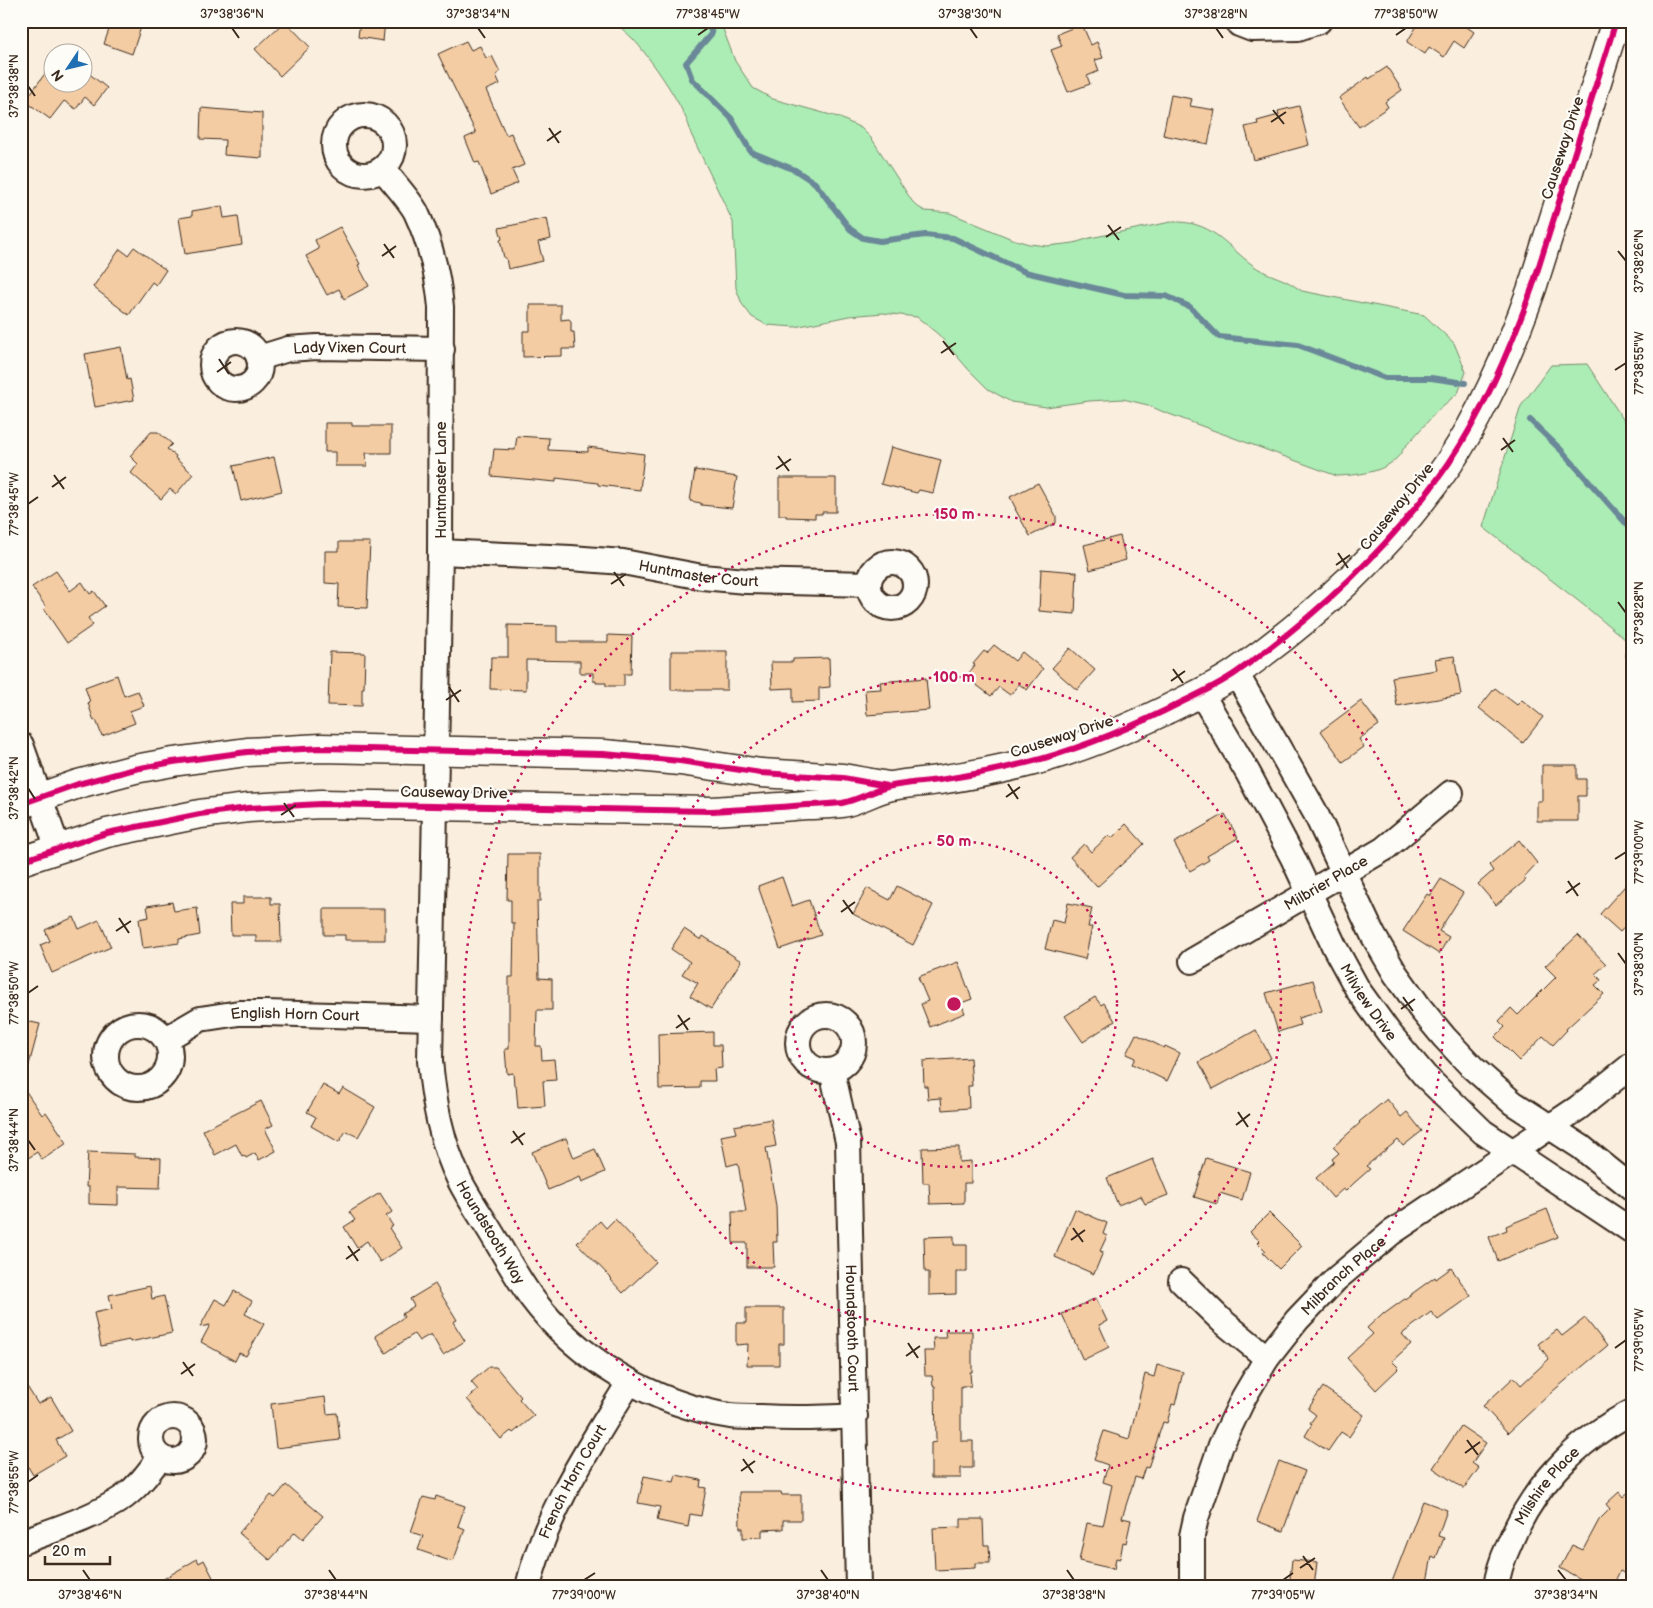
<svg xmlns="http://www.w3.org/2000/svg" width="1653" height="1608" font-family="'Balsamiq Sans',sans-serif">
  <rect width="100%" height="100%" fill="#faeede"/>
  <filter id="ink" filterUnits="userSpaceOnUse"><feTurbulence type="fractalNoise" baseFrequency=".02" numOctaves="2"/><feDisplacementMap in="SourceGraphic" scale="10" xChannelSelector="R" yChannelSelector="G"/><feConvolveMatrix kernelMatrix="1 2 1 2 8 2 1 2 1" color-interpolation-filters="sRGB"/></filter>
  <g filter="url(#ink)">
    <path fill="#acedb5" stroke="#748c6a" d="M611,21H720L735,61L753,88L773,99L838,117L861,128L872,139L912,201L918,207L925,211L950,213L1012,239L1029,244L1047,246L1074,243L1090,238L1171,222C1212,220 1225,245 1254,266C1264,273 1275,276 1286,281C1292,284 1297,288 1302,291L1424,315L1454,343L1466,372L1458,393L1438,410L1404,448C1392,472 1361,475 1337,476L1161,411L1148,405L1123,399L1089,401L1046,407L1011,402L988,389L968,369L939,335L917,317L883,313L849,316L795,327L767,325L752,317L742,304L736,288L733,222L691,134C689,113 648,54 632,38C626,32 619,26 611,21Z
      M1587,364L1632,433V645L1586,607L1483,527L1521,406L1551,365Z"/>
    <g fill="none" stroke-linecap="round" stroke-linejoin="round">
      <path stroke="#6a8898" stroke-width="6" d="M706,21L712,33L686,63L692,79L731,118L751,152L795,170L815,183L850,229L863,238L880,241L925,235L953,238L1025,272L1124,295L1166,296L1190,307L1219,337L1298,345L1385,378H1431L1465,383
        M1530,420L1561,450L1632,530
        M1632,644C1626,651 1627,656 1632,663"/>
    </g>
    <path fill="#f4cca3" stroke="#3b2a1e" d="M112,21H143L132,54L104,44Z
      M285,21L310,47L280,76L255,49Z
      M360,21H385L383,41L358,37Z
      M1420,21H1458L1474,32L1464,48L1454,41L1444,57L1429,47L1425,54L1407,42Z
      M1082,24L1091,45L1097,42L1103,58L1095,60L1099,71L1087,76L1090,84L1068,92L1051,50L1062,46L1057,34Z
      M466,41L471,50L480,46L486,58L492,56L500,72L496,75L500,84L486,90L506,135L511,133L524,165L512,170L518,183L491,194L479,162L475,163L465,138L476,133L438,54Z
      M52,64V82H82V68L107,88L94,105L85,97L76,109L64,101L50,119L25,101Z
      M1387,67L1402,90L1385,102L1388,107L1359,127L1339,98L1368,77L1369,79Z
      M1171,95L1192,99L1190,106L1215,110L1208,144L1163,135Z
      M1299,106L1309,145L1254,160L1245,127L1258,124L1257,121L1279,115L1278,111Z
      M201,108L262,113V158L224,155L225,140L200,139Z
      M222,206L224,218L238,216L242,245L185,254L179,218L192,216V211Z
      M547,218L551,239L538,242L543,261L508,269L506,258H504L500,240L502,239L499,228Z
      M340,227L360,264L358,265L369,286L344,299L339,289L327,295L306,256L319,249L315,240Z
      M134,247L166,270L156,285L152,282L129,315L93,287L120,249L128,255Z
      M530,305H561V320L569,319L571,321V332H574L575,349H562V356L523,357V331H530Z
      M121,347L127,380L130,379L134,400L95,407L85,354Z
      M325,423H352V426H391V453H366L367,466H335V452H325Z
      M151,432H158L172,444L167,449L176,456L175,458L193,474L176,494L170,489L161,499L131,473L138,464L130,456Z
      M517,436L549,438L548,450L588,452V447L644,454L640,490L598,485V483L556,478V482L491,476L494,449L515,450Z
      M891,447L941,460L933,493L919,490L917,493L881,484Z
      M274,457L282,491L241,501L233,466Z
      M695,470L737,477L732,508L701,505V503L690,501Z
      M779,478H836V512H822V514H815V518L786,517V515H779Z
      M1038,483L1056,516V523L1030,536L1015,509H1016L1010,497Z
      M1120,536L1126,560L1090,570L1084,545Z
      M339,542H370L367,608L338,607L339,584L325,583V551H339Z
      M1041,569L1077,572L1075,614L1039,611Z
      M56,571L70,591L82,582L90,594L94,591L105,606L88,618L93,625L67,643L44,609L46,607L32,587Z
      M508,625L557,626V642H608V635L632,636L631,674H624V686H606V683H596V681H593V673H580V661L526,660V690L490,689L491,657H508Z
      M994,645L1015,661L1022,652L1043,669L1027,690L1019,684L1010,695L999,687L991,696L966,677L975,665L973,664L984,651L987,653Z
      M1070,648L1095,670L1077,690L1052,668Z
      M671,651H727V690H671Z
      M330,652L365,653L364,688H362V706L328,705Z
      M1454,656L1461,695L1397,706L1392,677L1437,670L1435,659Z
      M829,658L830,687L819,688V701L793,702V688L772,689L771,662H793V659Z
      M117,675L124,696L138,691L144,706L130,711L135,723L102,736L96,720L94,721L88,703L90,702L85,687Z
      M926,678L929,710L867,715L865,690L881,689L880,682Z
      M1495,688L1517,705L1522,700L1543,717L1523,743L1479,708Z
      M1361,701L1379,725L1359,739L1364,747L1343,762L1321,731Z
      M1542,765H1577V779H1586V796H1578V821H1537V801H1542Z
      M1225,814L1238,838L1207,856L1209,860L1190,871L1174,843Z
      M1126,824L1144,844L1097,887L1070,857L1084,844L1091,852L1109,835L1112,838Z
      M1519,840L1537,863L1524,877L1526,880L1496,905L1478,884L1493,871L1489,865Z
      M508,854H540V901H537L539,978L552,979V1010H537L536,1046H541L542,1060L554,1059L556,1080L543,1081L545,1106L518,1108L516,1085H514L513,1073L507,1074L505,1049H509V977H513L514,923H511V900H507Z
      M782,877L792,906L809,900L821,935L780,949L758,886Z
      M1632,878V919L1620,932L1600,914Z
      M1441,879L1463,893L1439,931L1449,937L1439,954L1403,931L1427,894L1430,896Z
      M897,886L933,905L913,945L853,914L867,888L890,900Z
      M243,897H271V904H280L281,942H256V935H231L230,904H243Z
      M172,902L174,911L197,908L200,935L179,939V943L143,948L139,919L149,917L147,906Z
      M1068,903L1092,908L1088,927H1092L1085,959L1045,949L1052,920L1064,923Z
      M324,909H385V940H345V935H324Z
      M74,917L79,929L99,920L111,947L52,973L40,945L50,941L45,930Z
      M684,929L701,940L703,936L741,961L711,1009L690,996L698,983L682,974L690,962L671,949Z
      M1578,935L1606,964L1595,974L1601,980L1595,985L1604,994L1566,1029L1567,1030L1553,1045L1543,1036L1519,1061L1495,1037L1505,1027L1499,1021L1511,1008L1518,1015L1556,977L1545,966Z
      M958,962L972,999L961,1003L965,1013L930,1027L921,1004L928,1001L918,977Z
      M1313,980L1322,1011L1298,1018L1300,1025L1278,1032L1266,993Z
      M1095,997L1101,1005L1104,1003L1115,1021L1083,1042L1065,1016Z
      M21,1020L40,1024L27,1072L21,1071Z
      M1256,1030L1271,1058L1213,1089L1199,1062Z
      M713,1032V1045H721L722,1068L714,1069L715,1081H700V1088L659,1089L658,1034Z
      M1136,1034L1164,1048L1165,1046L1180,1053L1167,1081L1132,1064L1135,1058L1126,1054Z
      M970,1058L972,1086H968L969,1108L942,1110L941,1098L928,1099L927,1086H924L923,1061Z
      M21,1084L42,1115L46,1112L67,1143L42,1160L37,1152L21,1163Z
      M323,1085L339,1094L343,1088L375,1107L358,1137L346,1131L339,1142L311,1126L316,1117L307,1112Z
      M1387,1099L1401,1117L1407,1112L1422,1131L1403,1146L1398,1140L1366,1166L1370,1169L1354,1183L1346,1191L1343,1189L1333,1198L1316,1178L1334,1162L1332,1159L1339,1153L1333,1147L1360,1123L1359,1122Z
      M261,1101L273,1125L265,1129L276,1151L259,1160L255,1153L246,1158L244,1155L242,1156L236,1144L215,1155L203,1130Z
      M771,1119L776,1146L766,1148L776,1206L777,1242H773L774,1267H747V1243H733L732,1212H746L738,1163L727,1166L721,1136L736,1133L734,1126Z
      M566,1138L574,1158L595,1149L605,1172L582,1182L580,1177L548,1190L532,1152Z
      M959,1147V1162L971,1161V1183H964V1203L930,1204L929,1183H923L922,1148Z
      M88,1152L135,1154V1157L161,1158L160,1188L118,1187V1205L89,1204V1187H86Z
      M1206,1158L1250,1172L1242,1200L1220,1193L1217,1204L1194,1197Z
      M1153,1159L1168,1195L1145,1204L1141,1196L1118,1205L1107,1178Z
      M380,1193L392,1212L386,1216L393,1226L389,1228L402,1248L380,1262L367,1241L357,1248L344,1227L355,1220L349,1212Z
      M1075,1209L1107,1223L1103,1234L1107,1236L1100,1251L1103,1252L1094,1274L1055,1257Z
      M1547,1209L1558,1237L1498,1261L1489,1237L1507,1230L1506,1226Z
      M1269,1213L1302,1246L1279,1269L1263,1253L1266,1251L1258,1243L1260,1241L1250,1232Z
      M615,1219L656,1262L623,1293L611,1280L612,1279L577,1243L600,1221L606,1228Z
      M954,1236V1245H967V1272H956V1294L929,1295V1272H925L924,1237Z
      M1451,1268L1471,1296L1438,1320L1431,1312L1402,1334L1411,1344L1392,1361L1399,1368L1376,1390L1347,1358L1373,1334L1367,1328L1383,1313L1384,1314L1435,1277L1436,1279Z
      M435,1284L457,1320L453,1322L465,1341L443,1355L431,1334L419,1341L414,1334L386,1353L375,1336L404,1317L402,1314L414,1306L410,1299Z
      M150,1286L152,1299L164,1296L172,1333L130,1342L129,1340L101,1346L94,1313L112,1309L109,1295Z
      M234,1291L252,1301L245,1314L264,1324L246,1356L239,1353L235,1361L201,1342L210,1325L200,1327L215,1299L226,1305Z
      M1096,1298L1107,1321L1099,1325L1109,1347L1083,1360L1062,1314Z
      M746,1308H784V1344H779V1365H747L748,1344L736,1345V1323H746Z
      M1585,1318L1607,1346L1553,1391L1508,1433L1483,1406L1514,1377L1521,1385L1549,1359L1538,1344L1557,1330L1562,1336Z
      M945,1331H972V1372H970L971,1386H961V1441H973V1468H961V1478H931V1443L936,1442L935,1386H933L932,1376H925L924,1351H934L933,1338H946Z
      M1157,1365L1183,1372L1175,1405L1172,1404L1167,1423L1163,1422L1148,1468L1145,1467L1141,1479L1135,1477L1122,1518L1131,1520L1126,1543L1123,1542L1120,1559L1116,1558L1114,1569L1079,1561L1087,1523L1103,1526L1112,1485L1103,1482L1108,1465L1094,1460L1104,1431L1129,1439L1145,1374L1154,1377Z
      M489,1367H496L521,1397L519,1399L534,1416L513,1433L511,1431L501,1439L467,1399L478,1390L471,1382Z
      M21,1377L38,1404L51,1397L71,1431L56,1440L65,1456L33,1475L21,1455Z
      M1323,1387L1364,1415L1349,1437L1341,1432L1328,1451L1305,1436L1312,1424L1310,1423L1316,1415L1308,1409Z
      M325,1397L327,1414L337,1413L340,1440L276,1448L271,1404Z
      M1461,1426L1486,1443L1472,1463L1479,1468L1464,1489L1433,1468Z
      M1279,1461L1305,1471L1283,1531L1257,1521Z
      M676,1475L701,1480L700,1487L706,1488L701,1516L690,1514L688,1527L659,1521L657,1520L660,1507L638,1503L644,1476L674,1482Z
      M286,1485L323,1516L303,1539L295,1532L270,1560L239,1533L271,1495L275,1498Z
      M1632,1489V1560L1624,1573L1620,1571L1612,1587H1596L1560,1568L1572,1545L1583,1550L1599,1520L1610,1509L1606,1504L1619,1492L1623,1497Z
      M739,1492H781L782,1495H801V1520H783V1529L762,1530V1537L743,1538V1528H740Z
      M436,1496L465,1506L458,1526L465,1529L453,1562L418,1550L423,1536L411,1532L423,1497L435,1500Z
      M1423,1501L1447,1510L1438,1536L1444,1538L1436,1558L1432,1556L1426,1587H1390Z
      M961,1519H983L984,1545H989L990,1563H975V1568L935,1570L933,1528L961,1527Z
      M197,1559L199,1563L204,1560L218,1587H150Z
      M1292,1560L1317,1562L1314,1587H1289Z"/>
    <g fill="none" stroke-linecap="round" stroke-linejoin="round">
      <defs>
        <g id="street">
          <path d="M1239,24L1252,29L1298,28L1319,21"/>
          <circle cx="364" cy="145" r="30"/>
          <path id="s1" d="M383,169C392,181 409,199 416,212C430,242 438,275 441,307L440,552L430,1061C434,1102 441,1143 460,1181C470,1201 484,1220 495,1239C507,1259 518,1279 531,1297C578,1360 653,1404 730,1416C740,1417 751,1417 761,1417C792,1419 823,1418 855,1416"/>
          <circle cx="236" cy="365" r="24"/>
          <path id="s2" d="M259,358L288,349L317,347L442,349"/>
          <path id="s3" d="M440,552L571,558L623,562L702,577L746,581L869,584"/>
          <circle cx="892" cy="585" r="23"/>
          <path d="M1236,673L1315,812L1373,935L1395,973L1420,1008L1444,1037L1473,1068L1513,1103L1581,1147L1632,1188"/>
          <path id="s4" d="M1201,693L1248,773L1293,858L1335,948L1358,990L1389,1033L1425,1076L1483,1132L1632,1231"/>
          <path d="M21,745L58,849"/>
          <path id="s5" d="M1192,961L1384,849L1451,793"/>
          <circle cx="826" cy="1043" r="28"/>
          <circle cx="138" cy="1056" r="32"/>
          <path id="s6" d="M166,1039L200,1019L239,1013H266L431,1018"/>
          <path id="s7" d="M832,1071L848,1142L858,1587"/>
          <path d="M1181,1281L1221,1320L1267,1358"/>
          <circle cx="173" cy="1439" r="22"/>
          <path d="M21,1542C56,1529 93,1518 124,1497C139,1486 149,1472 160,1457"/>
          <path id="s8" d="M528,1587C546,1510 590,1447 630,1381"/>
          <path id="s9" d="M1192,1587V1536L1196,1518L1221,1445L1244,1397L1267,1358L1297,1320L1336,1279L1391,1233L1578,1108L1632,1065"/>
          <path id="s10" d="M1496,1587C1498,1572 1502,1560 1508,1547C1531,1489 1576,1440 1632,1412"/>
        </g>
        <path id="secondary" d="M21,804L78,784L135,769L173,762L247,752L321,748L604,754L680,761L761,773L843,778L888,786
          M21,861L107,833L200,814L248,808L321,804L711,811C743,809 774,808 806,805C818,805 830,804 842,803C859,800 875,789 892,786C907,783 923,782 939,780C973,775 1008,768 1041,759C1090,745 1137,725 1182,702C1201,693 1220,684 1237,672C1319,614 1392,546 1449,463C1484,411 1511,347 1532,288L1616,21"/>
      </defs>
      <use href="#street" stroke="#3b2a1e" stroke-width="28"/>
      <use href="#secondary" stroke="#3b2a1e" stroke-width="31"/>
      <use href="#street" stroke="#fdfcf7" stroke-width="24"/>
      <use href="#secondary" stroke="#fdfcf7" stroke-width="28"/>
      <defs>
        <path id="cycleway" d="M21,804L78,784L135,769L173,762L247,752L321,748L604,754L680,761L761,773L843,778L887,786
          M21,861L107,833L200,814L248,808L321,804L711,811C743,809 774,808 806,805C818,805 830,804 842,803C859,800 875,789 892,786C907,783 923,782 939,780C973,775 1008,768 1041,759C1090,745 1137,725 1182,702C1201,693 1220,684 1237,672C1319,614 1392,546 1449,463C1484,411 1511,347 1532,288L1616,21"/>
      </defs>
      <use href="#cycleway" stroke="#fdfcf7" stroke-width="9"/>
      <use href="#cycleway" stroke="#d6006c" stroke-width="6"/>
    </g>
  </g>
  <path fill="none" stroke="#3b2a1e" stroke-width="2" d="M232,28L239,38M478,28L485,38M970,28L977,38M1216,28L1223,38M698,35L708,28M1396,35L1406,28M28,86L35,96M1273,110L1284,124M1271,122L1286,112M549,128L559,143M547,141L561,131M1108,225L1119,240M1106,237L1121,227M384,244L394,258M1618,251L1626,261M382,256L396,246M943,341L954,355M941,353L956,343M219,359L229,374M1615,370L1626,363M217,372L231,362M1503,438L1513,452M1501,450L1515,440M778,456L789,471M776,469L791,459M54,475L64,489M52,487L66,477M28,504L38,497M1338,553L1348,568M1336,565L1350,555M614,572L624,586M611,584L626,574M1618,602L1626,613M1173,669L1183,683M1171,681L1185,671M449,687L459,702M446,700L461,690M1008,784L1018,799M28,788L35,799M1006,797L1020,787M284,803L294,817M281,815L296,805M1615,859L1626,852M1568,881L1578,896M1566,893L1580,883M843,900L853,914M841,912L855,902M119,918L129,933M116,931L131,921M1618,953L1626,964M28,993L38,986M1403,997L1413,1011M1401,1009L1415,999M678,1015L688,1030M676,1028L690,1018M1238,1112L1248,1127M1236,1125L1250,1114M513,1131L523,1145M28,1140L35,1150M511,1143L525,1133M1073,1228L1083,1242M1071,1240L1085,1230M348,1246L358,1261M346,1259L360,1249M908,1343L918,1358M1615,1348L1626,1340M906,1356L920,1346M183,1362L193,1376M181,1374L195,1364M1467,1440L1478,1455M1465,1453L1480,1442M743,1459L753,1473M741,1471L755,1461M28,1482L38,1475M1303,1556L1313,1570M1300,1568L1315,1558M83,1570L90,1580M329,1570L336,1580M821,1570L828,1580M1067,1570L1074,1580M1558,1570L1566,1580M584,1580L595,1573M1283,1580L1293,1573"/>
  <g fill="none" stroke="#c2185b" stroke-width="2.5" stroke-dasharray="2.5 5">
    <circle cx="954" cy="1004" r="163"/>
    <circle cx="954" cy="1004" r="327"/>
    <circle cx="954" cy="1004" r="490"/>
  </g>
  <g text-anchor="middle" dominant-baseline="central" stroke-width="4.5" stroke-linejoin="round" paint-order="stroke">
    <g font-size="15" fill="#3b2a1e" stroke="#fdfcf7">
      <text transform="translate(1563 148) rotate(-72)">Causeway Drive</text>
      <text stroke="none"><textPath href="#s2" startOffset="92">Lady Vixen Court</textPath></text>
      <text transform="translate(441 480) rotate(-90)">Huntmaster Lane</text>
      <text transform="translate(1397 507) rotate(-51)">Causeway Drive</text>
      <text stroke="none"><textPath href="#s3" startOffset="260">Huntmaster Court</textPath></text>
      <text transform="translate(1062 737) rotate(-18)">Causeway Drive</text>
      <text transform="translate(454 793) rotate(1)">Causeway Drive</text>
      <text stroke="none"><textPath href="#s5" startOffset="155">Milbrier Place</textPath></text>
      <text stroke="none"><textPath href="#s4" startOffset="352">Milview Drive</textPath></text>
      <text stroke="none"><textPath href="#s6" startOffset="135">English Horn Court</textPath></text>
      <text stroke="none"><textPath href="#s1" startOffset="1091">Houndstooth Way</textPath></text>
      <text stroke="none"><textPath href="#s9" startOffset="358">Milbranch Place</textPath></text>
      <text stroke="none"><textPath href="#s7" startOffset="259">Houndstooth Court</textPath></text>
      <text stroke="none"><textPath href="#s8" startOffset="115">French Horn Court</textPath></text>
      <text stroke="none"><textPath href="#s10" startOffset="115">Milshire Place</textPath></text>
    </g>
  </g>
  <circle cx="954" cy="1004" r="8" fill="#c2185b" stroke="#fdfcf7" stroke-width="2.5"/>
  <g font-size="15" text-anchor="middle" font-weight="bold" fill="#c2185b" stroke="#fdfcf7" stroke-width="4.5" stroke-linejoin="round" paint-order="stroke">
    <text x="954" y="519">150 m</text>
    <text x="954" y="682">100 m</text>
    <text x="954" y="846">50 m</text>
  </g>
  <rect width="1653" height="1608" fill="none" stroke="#fdfcf7" stroke-width="55"/>
  <g transform="translate(68 68) rotate(235)"><circle r="24" fill="#fdfcf7" stroke="#afa8a0"/>
  <path d="M0-4L9 19L0 12L-9 19Z" fill="#1f6fb2"/>
  <text y="-8" font-size="14" font-weight="bold" text-anchor="middle" fill="#3b2a1e">N</text>
  </g>
  <path d="M45 1556v8h65v-8" fill="none" stroke="#3b2a1e" stroke-width="2.5"/>
  <text x="52" y="1556" font-size="15" fill="#3b2a1e" stroke="#fdfcf7" stroke-width="4" paint-order="stroke">20 m</text>
  <rect x="28" y="28" width="1598" height="1552" fill="none" stroke="#3b2a1e" stroke-width="2"/>
  <g font-size="12" text-anchor="middle" fill="#3b2a1e">
    <text x="232" y="18">37°38'36"N</text>
    <text x="478" y="18">37°38'34"N</text>
    <text x="708" y="18">77°38'45"W</text>
    <text x="970" y="18">37°38'30"N</text>
    <text x="1216" y="18">37°38'28"N</text>
    <text x="1406" y="18">77°38'50"W</text>
    <text transform="translate(14 86) rotate(-90)" y="4">37°38'38"N</text>
    <text transform="translate(1639 261) rotate(-90)" y="4">37°38'26"N</text>
    <text transform="translate(1639 363) rotate(-90)" y="4">77°38'55"W</text>
    <text transform="translate(14 504) rotate(-90)" y="4">77°38'45"W</text>
    <text transform="translate(1639 613) rotate(-90)" y="4">37°38'28"N</text>
    <text transform="translate(14 788) rotate(-90)" y="4">37°38'42"N</text>
    <text transform="translate(1639 852) rotate(-90)" y="4">77°39'00"W</text>
    <text transform="translate(1639 964) rotate(-90)" y="4">37°38'30"N</text>
    <text transform="translate(14 993) rotate(-90)" y="4">77°38'50"W</text>
    <text transform="translate(14 1140) rotate(-90)" y="4">37°38'44"N</text>
    <text transform="translate(1639 1340) rotate(-90)" y="4">77°39'05"W</text>
    <text transform="translate(14 1482) rotate(-90)" y="4">77°38'55"W</text>
    <text x="90" y="1599">37°38'46"N</text>
    <text x="336" y="1599">37°38'44"N</text>
    <text x="584" y="1599">77°39'00"W</text>
    <text x="828" y="1599">37°38'40"N</text>
    <text x="1074" y="1599">37°38'38"N</text>
    <text x="1283" y="1599">77°39'05"W</text>
    <text x="1566" y="1599">37°38'34"N</text>
  </g>
</svg>
